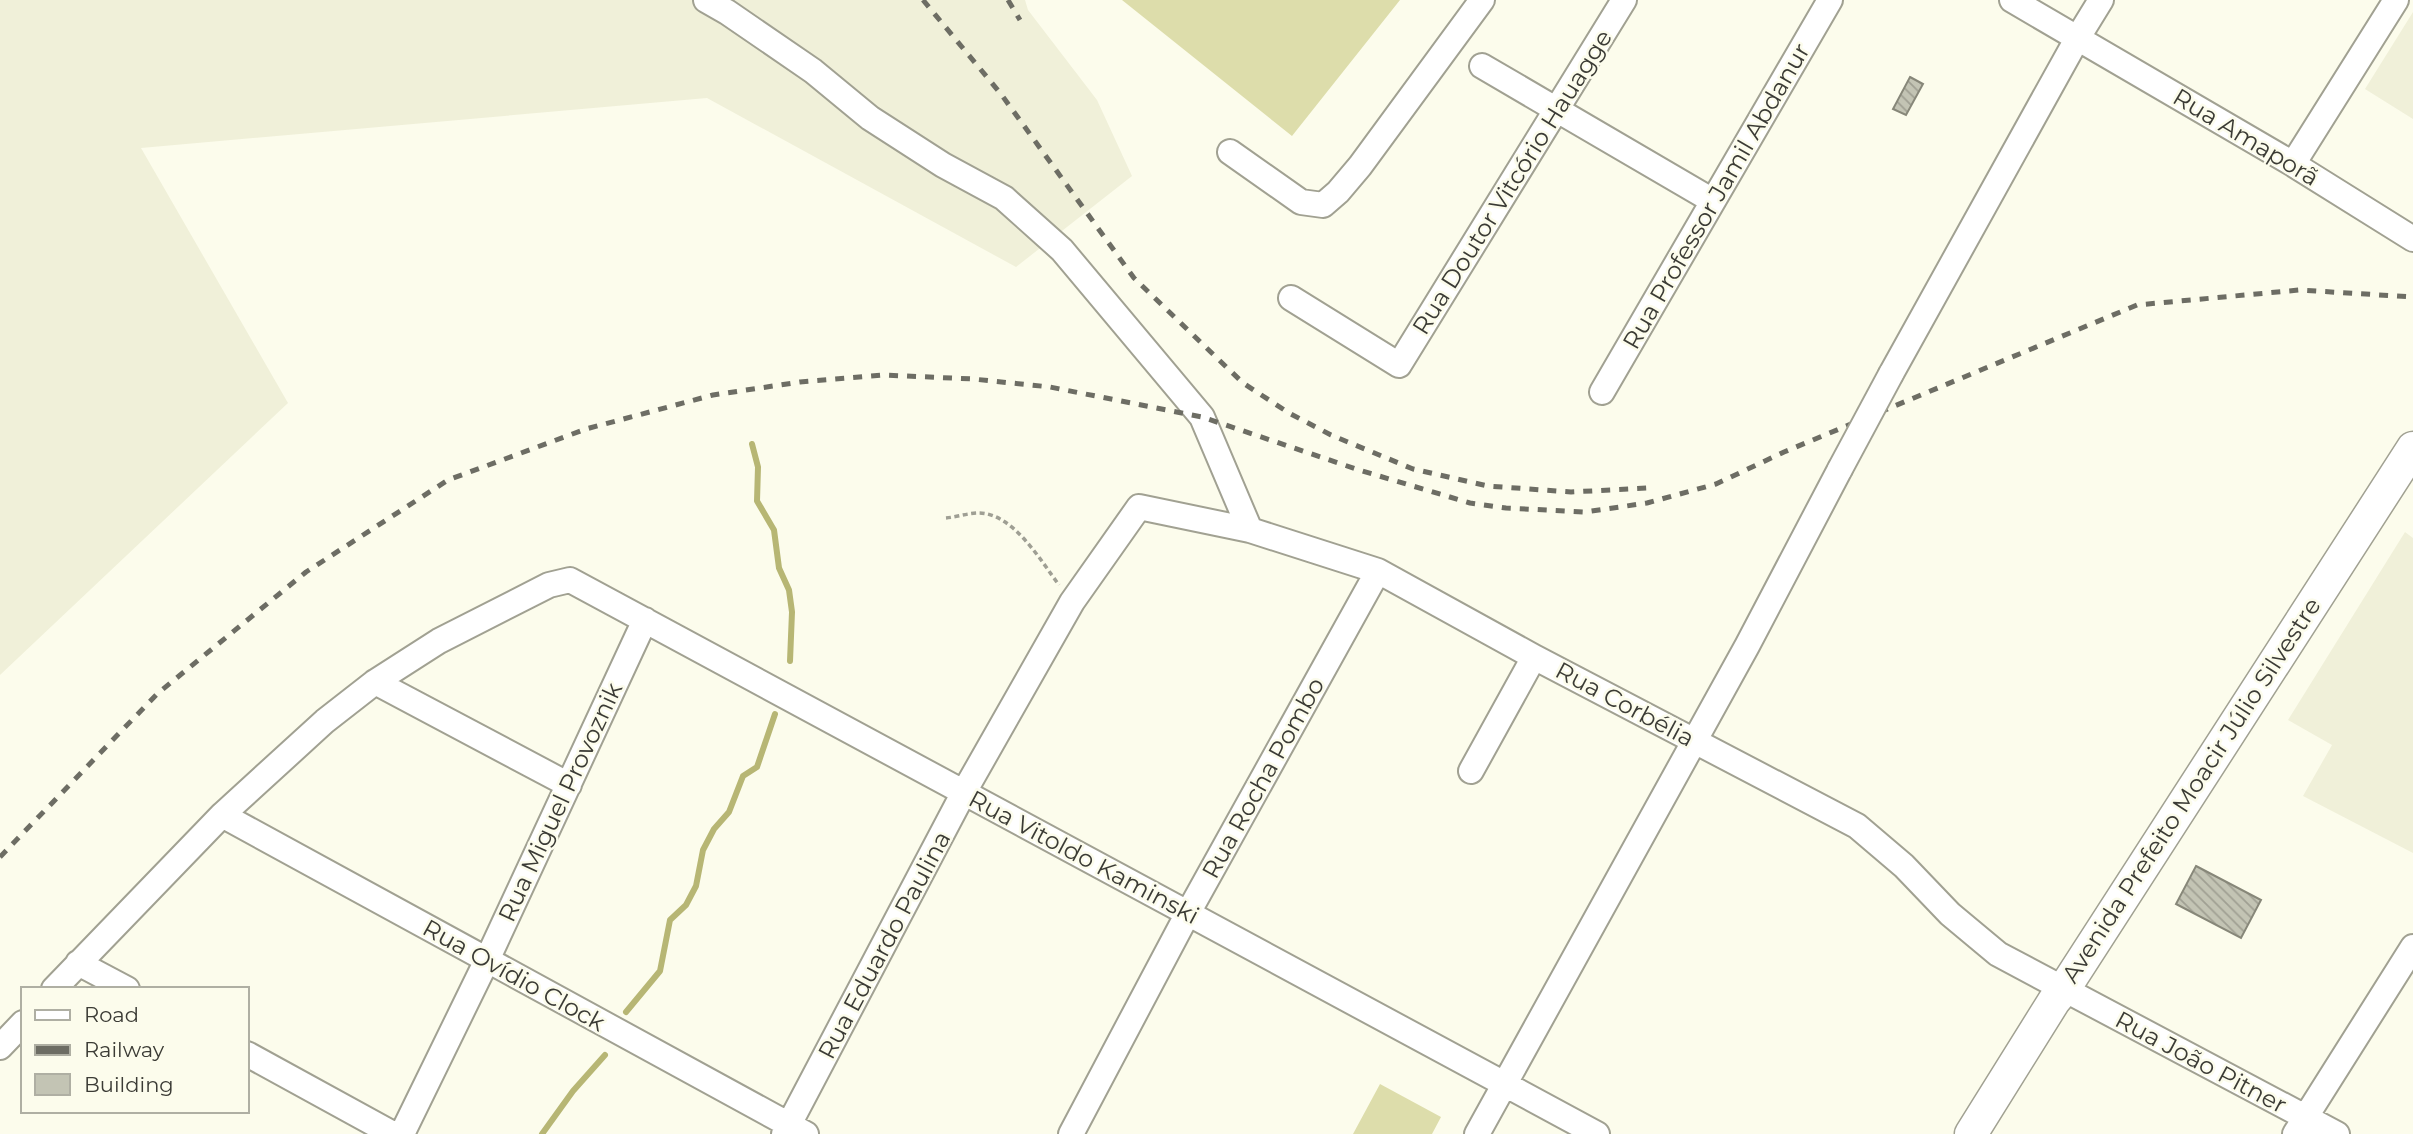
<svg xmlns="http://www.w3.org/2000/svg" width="2413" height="1134" font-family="Montserrat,sans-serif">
  <defs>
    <pattern id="building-back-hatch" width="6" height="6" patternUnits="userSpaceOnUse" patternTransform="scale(1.75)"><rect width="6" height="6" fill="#c3c4b4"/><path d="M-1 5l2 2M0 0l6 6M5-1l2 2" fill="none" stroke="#a0a093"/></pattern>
  </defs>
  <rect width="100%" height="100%" fill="#fcfcec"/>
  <path fill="#f0f0d9" d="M0,0H1025L1028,10L1097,100L1132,176L1016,267L707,98L141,148L288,403L0,675Z
    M2413,12V119L2365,89Z
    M2405,532L2413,538V853L2303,796L2332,745L2288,720Z"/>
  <path fill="#ddddab" d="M1122,0H1400L1292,136Z
    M1380,1084L1441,1117L1432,1134H1353Z"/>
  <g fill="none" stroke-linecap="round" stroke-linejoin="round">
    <path stroke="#b7b674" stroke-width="6" d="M752,444L758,467L757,501L774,530L779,568L789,590L792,612L790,661
      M626,1012L660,971L670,920L686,905L696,886L703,850L714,829L729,812L743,776L757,767L775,714
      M542,1134L573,1091L605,1055"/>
  </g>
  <path fill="url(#building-back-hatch)" stroke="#878779" stroke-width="2" d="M1910,77L1923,84L1906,115L1893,109Z
    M2196,866L2261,900L2241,938L2176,904Z"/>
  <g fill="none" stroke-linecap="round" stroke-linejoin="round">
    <defs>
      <path id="minor" d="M706,0L727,12L813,71L870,118L943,165L1004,198L1062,250L1202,417L1250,530
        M2012,0L2293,164L2413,239
        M1482,66L1713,201
        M1230,152L1301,202L1323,205L1338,192L1360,166L1482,0
        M2293,164L2396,0
        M1291,298L1399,365L1624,0
        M1891,374L2077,39L2101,0
        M1602,392L1830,0
        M375,682L569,785
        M1471,771L1534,657
        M222,815L806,1134
        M78,963L127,989
        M54,989L222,815L325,721L375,682L439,641L549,585L570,580L1597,1134
        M0,1047L23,1023
        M247,1054L393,1134
        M402,1134L487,960L645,620
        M784,1134L964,792L1072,602L1139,507L1250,530L1378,571L1534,657L1857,826L1904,866L1950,914L1998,954L2337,1134
        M1071,1134L1188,913L1378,571
        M1477,1134L1747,646L1840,469
        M2295,1134L2413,947"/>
      <path id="major" d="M1971,1134L2054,1001L2064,989L2413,448"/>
    </defs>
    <use href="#minor" stroke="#a1a192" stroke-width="28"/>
    <use href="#major" stroke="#a1a192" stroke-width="35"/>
    <path stroke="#9f9f94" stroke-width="3.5" stroke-dasharray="5 3.5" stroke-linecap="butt" d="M946,518C957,517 968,513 979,513C1013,513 1041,561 1059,585"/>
    <use href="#minor" stroke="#fff" stroke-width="24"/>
    <use href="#major" stroke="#fff" stroke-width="32"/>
    <path stroke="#6d6d64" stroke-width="5" stroke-dasharray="9 9" stroke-linecap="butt" d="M923,0L1001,94L1134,278L1243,383L1289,413L1331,435L1413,469L1488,486L1571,492L1647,488
      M1008,0L1020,20
      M0,857L157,694L306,572L448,480L586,429L713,395L800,382L884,375L973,379L1050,387L1202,417L1359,470L1470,503L1506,508L1585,512L1647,503L1716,484L1784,452L2137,305L2299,290L2413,297"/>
    <defs>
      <path id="minor-bridge" d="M1840,469L1891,374"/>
    </defs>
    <use href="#minor-bridge" stroke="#a1a192" stroke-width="28" stroke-linecap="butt"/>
    <use href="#minor-bridge" stroke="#fff" stroke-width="24"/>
  </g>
  <g text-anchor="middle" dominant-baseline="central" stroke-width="5" stroke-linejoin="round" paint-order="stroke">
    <g font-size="24" fill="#3b3b35" stroke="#fcfcec">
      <text transform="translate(2246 137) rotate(31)">Rua Amaporã</text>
      <text transform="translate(1512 182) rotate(-58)">Rua Doutor Vitcório Hauagge</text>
      <text transform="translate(1716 196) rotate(-60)">Rua Professor Jamil Abdanur</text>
      <text transform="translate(1625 704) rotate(28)">Rua Corbélia</text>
      <text transform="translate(1263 778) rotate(-61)">Rua Rocha Pombo</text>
      <text transform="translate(2191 790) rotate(-57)">Avenida Prefeito Moacir Júlio Silvestre</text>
      <text transform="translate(560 802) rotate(-65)">Rua Miguel Provoznik</text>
      <text transform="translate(1084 857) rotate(28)">Rua Vitoldo Kaminski</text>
      <text transform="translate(884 945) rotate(-62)">Rua Eduardo Paulina</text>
      <text transform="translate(514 975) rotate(29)">Rua Ovídio Clock</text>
      <text transform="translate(2201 1062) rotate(28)">Rua João Pitner</text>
    </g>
  </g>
  <rect x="21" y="987" width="228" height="126" fill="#fcfcec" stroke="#afafa3" stroke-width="2"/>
  <rect x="35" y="1010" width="35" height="10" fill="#ffffff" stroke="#afafa3" stroke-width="2"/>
  <text x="84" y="1022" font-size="21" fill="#3b3b35">Road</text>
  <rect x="35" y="1045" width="35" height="10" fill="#6d6d64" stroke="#afafa3" stroke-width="2"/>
  <text x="84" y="1057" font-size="21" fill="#3b3b35">Railway</text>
  <rect x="35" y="1074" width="35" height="21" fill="#c3c4b4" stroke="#afafa3" stroke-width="2"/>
  <text x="84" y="1092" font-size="21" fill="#3b3b35">Building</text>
</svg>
